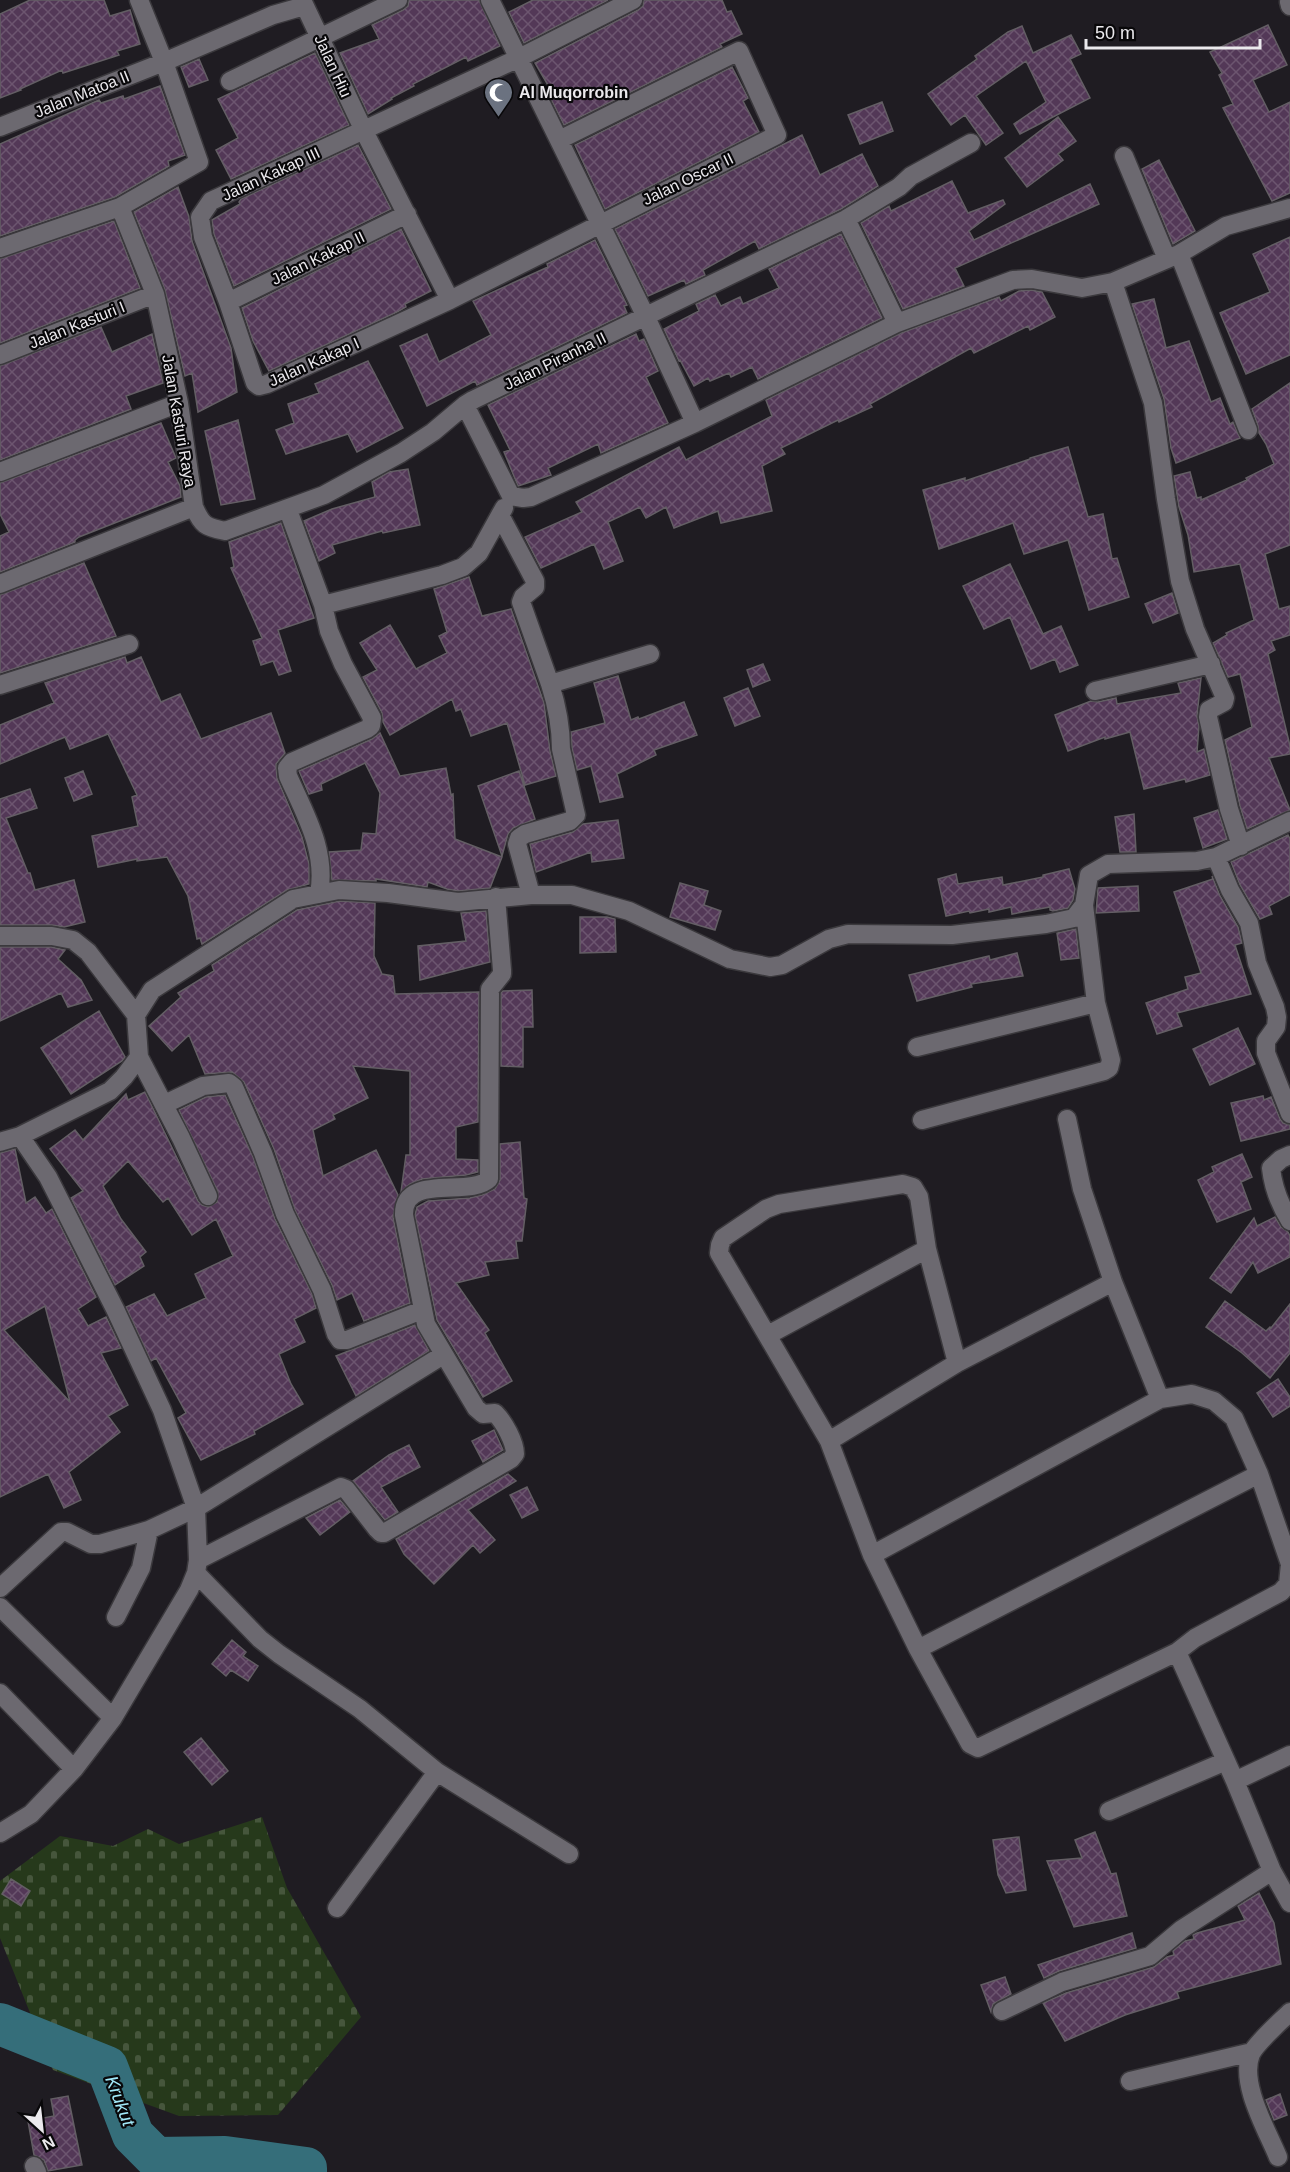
<svg xmlns="http://www.w3.org/2000/svg" width="1290" height="2172" font-family="Helvetica,sans-serif">
  <defs>
    <pattern id="cemetery-stones" width="16" height="16" patternUnits="userSpaceOnUse" patternTransform="scale(1.5)"><rect width="16" height="16" fill="#26391b"/><path d="M2 7V4a2 2 0 0 1 4 0v3zM10 15v-3a2 2 0 0 1 4 0v3z" fill="#46563c"/></pattern>
    <pattern id="building-cross-hatch" width="8" height="8" patternUnits="userSpaceOnUse" patternTransform="scale(1.5)"><rect width="8" height="8" fill="#533857"/><path d="M0 0l8 8M0 8l8-8" fill="none" stroke="#6c556f"/></pattern>
  </defs>
  <rect width="100%" height="100%" fill="#1f1c22"/>
  <path fill="url(#cemetery-stones)" d="M262,1817L287,1888L361,2017L278,2115L179,2116L53,2070L0,1938V1881L60,1836L113,1846L148,1829L179,1844Z"/>
  <g fill="none" stroke-linecap="round" stroke-linejoin="round">
    <path stroke="#356e7a" stroke-width="42" d="M0,2024L107,2067L133,2135L156,2158L225,2157L306,2168V2172"/>
  </g>
  <path fill="url(#building-cross-hatch)" stroke="#635e64" stroke-width="1.5" fill-rule="evenodd" d="M30,0H104L110,16L130,10L140,44L117,51L119,55L63,73L62,70L20,89L21,90L0,98V14Z
    M409,0H479L500,46L468,61L466,57L413,84L414,86L391,98L392,99L368,114L340,53L379,39L372,25L403,10L408,6Z
    M533,0H608L524,43L509,12Z
    M644,0H722L727,12L731,11L742,34L720,44L722,47L564,125L551,99L555,97L535,63L638,10L643,6Z
    M1268,25L1287,65L1253,80L1269,112L1290,102V193L1272,201L1223,108L1233,104L1219,75L1222,73L1210,52Z
    M1022,26L1033,53L1071,35L1081,54L1070,59L1090,98L1020,134L1014,124L1046,102L1026,61L976,96L1003,133L986,145L965,115L951,125L928,94L977,59L975,56L1008,32Z
    M315,53L349,125L231,179L216,150L238,138L218,99Z
    M199,59L208,80L189,87L181,67Z
    M732,67L748,98L743,101L759,132L605,209L575,145Z
    M160,86L185,155L168,161L169,166L115,197L0,236V144L99,100L101,103L123,96L124,99Z
    M882,102L893,131L860,144L848,115Z
    M1058,117L1076,141L1058,154L1063,160L1027,187L1005,158Z
    M802,135L820,175L862,154L878,186L841,209L759,249L755,241L703,270L705,275L686,284L684,280L648,296L615,229Z
    M358,145L391,209L234,286L214,234L212,220L240,204L239,202L241,199Z
    M1159,160L1195,231L1173,244L1142,169Z
    M952,181L968,213L1003,200L1005,204L969,231L974,240L1090,184L1099,204L955,268L964,286L903,309L861,223L889,206L891,211Z
    M178,187L189,217L192,241L231,348L237,392L198,412L192,373L185,376L165,290L134,212Z
    M114,221L140,288L0,343V259Z
    M401,229L431,291L405,304L406,307L397,312L269,371L253,341L242,308Z
    M841,234L882,318L758,379L752,367L731,377L729,373L710,381L708,378L694,386L680,360L679,361L664,329L699,311L696,304L715,295L721,306L740,297L743,304L779,288L769,269Z
    M1290,237V355L1246,374L1220,313L1270,292L1253,254Z
    M595,240L627,305L624,306L627,313L477,385L475,381L427,406L400,346L427,334L439,362L491,335L473,301L548,267L547,264Z
    M1031,290L1042,292L1055,317L1030,330L1028,326L974,353L971,348L870,404L872,407L839,422L838,420L781,448L785,454L762,466L772,511L721,523L718,511L674,528L666,507L646,518L640,507L608,522L623,561L604,569L594,544L541,568L525,537L582,512L576,502L679,447L686,460L772,416L766,400L901,333L999,297L1001,301L1019,291Z
    M1154,299L1166,348L1189,341L1211,402L1220,398L1230,424L1233,422L1240,438L1176,463L1171,448L1164,399L1132,304Z
    M101,327L112,352L152,334L163,383L126,396L131,409L0,460V366Z
    M636,334L639,341L644,339L658,371L646,377L668,423L601,453L598,444L548,468L551,475L518,486L504,452L510,450L488,405Z
    M368,361L403,428L357,452L348,434L286,454L276,430L294,423L288,404L319,393L315,384Z
    M1290,383V545L1265,554L1279,609L1290,606V635L1271,641L1275,650L1268,654L1290,746V754L1269,758L1290,810L1247,829L1240,806L1225,740L1252,727L1240,674L1228,677L1213,643L1227,635L1226,633L1254,620L1240,564L1194,572L1188,535L1179,507L1174,476L1190,472L1197,498L1201,497V500L1247,480L1246,478L1274,464L1266,444L1259,433L1258,426L1252,409Z
    M238,420L255,499L221,505L205,431Z
    M161,423L176,458L168,462L180,486L181,497L79,537L75,540V542L0,572V536L9,532L0,514V483Z
    M1068,447L1088,517L1103,514L1112,559L1117,558L1129,597L1089,610L1068,540L1024,554L1013,523L939,549L923,490L965,478V481L1030,459V458Z
    M408,469L420,525L383,533L382,531L332,545L335,553L319,561L304,521L332,509L375,497L372,482L389,472Z
    M281,523L314,618L278,630L291,671L279,675L273,661L261,665L253,641L262,638L231,568L234,567L229,542Z
    M84,563L116,636L0,673V595Z
    M1010,564L1043,634L1061,626L1078,665L1060,672L1055,659L1031,669L1010,617L984,629L963,586Z
    M469,577L482,616L511,609L544,703L550,751L556,776L525,785L507,723L471,736L461,709L456,711L452,699L390,735L383,722L382,713L363,677L377,670L360,643L390,625L416,669L447,653L439,636L447,632L434,589Z
    M1172,593L1178,613L1153,623L1145,604Z
    M125,657L127,663L141,657L161,702L180,694L201,739L271,713L285,753L276,764L277,778L302,837L309,864V884L287,890L202,944L200,938L197,939L188,896L167,857L137,861V859L98,867L92,836L138,826L132,797L137,795L108,734L70,749L65,737L0,764V725L54,703L45,683Z
    M763,664L770,680L753,687L747,670Z
    M618,676L631,720L638,717L639,719L684,702L697,735L654,750L656,755L617,774L623,797L600,802L591,766L577,770L572,748L571,732L605,723L594,683Z
    M1201,678L1197,716L1199,726L1197,752L1204,749L1210,775L1186,782L1185,779L1144,789L1130,732L1105,739V737L1068,751L1055,715L1091,701L1098,702L1116,698L1117,704L1181,693L1178,683Z
    M748,688L760,716L735,726L724,698Z
    M380,733L400,776L446,768L451,795L453,794L455,839L502,857L490,888L458,891L447,889L428,882L427,887L376,879V881L332,880L329,852L361,850L363,833L376,834L380,793L365,763L321,784L322,790L309,794L299,771L372,739Z
    M83,771L92,794L74,801L65,778Z
    M519,771L535,819L513,828L508,834L502,856L478,786Z
    M30,789L37,808L6,818L28,873H30L35,890L74,880L85,922L64,927L52,925H0V799Z
    M1218,810L1227,839L1203,848L1194,818Z
    M1134,814L1136,852H1120L1115,817Z
    M618,820L624,858L592,862L591,852L536,872L530,844L573,832L583,824Z
    M1288,835L1290,839V895L1269,906L1272,914L1260,919L1240,885L1231,862Z
    M1069,869L1075,889L1073,900L1068,908L1053,911L1050,910V907L1012,914L1011,907L989,912V909L970,913L969,911L946,916L938,879L956,874L958,884L1002,877L1003,885L1043,877V875Z
    M1212,876L1220,896L1238,927L1242,943L1235,945L1251,994L1177,1013L1182,1026L1157,1034L1146,1003L1188,989L1185,977L1201,973L1174,892L1213,879Z
    M680,883L708,891L704,905L721,911L715,930L670,917Z
    M1138,886L1139,911L1096,913L1098,888Z
    M340,901L375,903L374,956L382,974L393,976L395,994L479,992L478,1122L456,1127V1159L478,1160V1172L466,1175L422,1179L410,1184L401,1192L406,1155H410V1071L353,1066L368,1098L333,1115L335,1119L313,1130L323,1176L376,1150L398,1195L393,1217L410,1303L364,1321L352,1293L337,1300L332,1285L295,1210L274,1149L244,1082L232,1072L205,1074L189,1035L172,1051L149,1026L181,997L178,993L214,971L212,965L297,910Z
    M486,911L490,962L420,980L418,946L466,941L461,913Z
    M580,917H607L615,919L616,952L580,953Z
    M1076,929L1079,958L1061,960L1057,933Z
    M0,947H51L65,950L58,959L81,980L92,1000L68,1007L61,993L0,1021Z
    M1017,953L1023,976L971,984L972,987L917,1001L909,975L989,956L990,960Z
    M532,990L533,1027H523V1067L501,1066V993L503,991Z
    M99,1011L125,1057L122,1061L71,1094L41,1048Z
    M1238,1028L1255,1064L1210,1085L1193,1049Z
    M145,1092L198,1201L202,1205L208,1207L217,1202L218,1192L179,1110L206,1097L225,1095L253,1157L275,1219L312,1294L316,1308L294,1319L305,1342L279,1354L291,1384L303,1404L254,1431L255,1434L201,1460L178,1418L186,1413L156,1358L151,1361L126,1307L154,1294L167,1316L206,1298L195,1274L233,1256L216,1219L192,1235L168,1198L163,1202L128,1161L103,1186L121,1219L146,1252L140,1257L144,1266L115,1285L71,1198L83,1191L50,1149L75,1130L83,1140L126,1094L128,1100Z
    M1263,1096L1264,1100L1271,1097L1280,1119L1283,1123L1290,1125V1129L1241,1141L1231,1103Z
    M520,1142L524,1198L527,1199L522,1241H516L518,1258L485,1262L489,1275L456,1283L489,1330L485,1333L512,1381L483,1397L437,1320L415,1215L417,1207L428,1201L470,1198L482,1195L495,1189L500,1180V1144Z
    M15,1149L26,1203L35,1197L46,1213L52,1209L96,1297L78,1309L88,1326L106,1317L121,1348L101,1353L128,1405L108,1416L120,1432L69,1472L81,1500L64,1508L48,1474L0,1497V1153ZM45,1306L70,1402L4,1330Z
    M1242,1154L1252,1177L1241,1182L1251,1209L1217,1222L1198,1180L1214,1172L1212,1167Z
    M1275,1217L1281,1227L1288,1232L1290,1236V1257L1258,1273L1253,1262L1231,1293L1210,1278L1254,1218L1257,1226Z
    M1225,1301L1266,1331L1270,1327L1271,1328L1290,1304V1353L1270,1378L1242,1353L1206,1327Z
    M415,1325L429,1351L356,1396L336,1356Z
    M1278,1379L1290,1397V1406L1273,1417L1257,1393Z
    M494,1430L503,1450L483,1462L472,1441Z
    M409,1445L420,1467L381,1487L398,1512L385,1520L353,1481L389,1455Z
    M508,1474L516,1481L468,1510L495,1540L480,1553L473,1545L434,1584L404,1554L396,1539Z
    M527,1487L538,1510L522,1518L510,1495Z
    M340,1500L350,1512L320,1535L306,1518Z
    M232,1640L246,1652L243,1656L258,1666L248,1681L231,1670L226,1676L212,1664Z
    M201,1738L228,1771L212,1785L184,1752Z
    M1095,1832L1111,1874L1116,1873L1127,1916L1074,1927L1047,1861L1082,1858L1075,1840Z
    M1019,1837L1026,1890L1006,1893L998,1875L993,1840Z
    M11,1879L30,1891L21,1906L2,1894Z
    M1259,1893L1274,1923L1281,1964L1177,1992L1179,1998L1125,2015L1065,2041L1043,2003L1066,1993L1154,1967L1167,1957L1174,1955L1173,1951L1185,1941L1194,1939L1193,1935L1197,1933L1245,1920L1238,1906Z
    M1132,1933L1136,1948L1059,1971L1044,1978L1038,1965Z
    M1005,1977L1011,1994L993,2004L991,2012L981,1985Z
    M1280,2094L1287,2115L1274,2120L1266,2100Z
    M68,2096L82,2165L48,2171L44,2160L34,2155L28,2121L54,2116L51,2099Z"/>
  <g fill="none" stroke-linecap="round" stroke-linejoin="round">
    <defs>
      <path id="street" d="M302,0L364,131L450,300
        M490,0L646,317L695,423
        M1289,2L1290,6
        M230,81L398,0
        M0,127L164,62L273,15L304,6
        M559,140L739,51L777,135L450,300L267,384L259,386L255,383L228,302L203,237L200,217L211,201L519,58L633,0
        M1124,156L1167,259
        M846,219L897,323
        M0,248L120,207L199,162L164,62L139,0
        M1179,254L1248,430
        M1113,282L1153,403L1166,499L1180,581L1195,629L1225,698L1224,702L1209,710L1208,717L1229,809L1241,846
        M228,302L407,214
        M0,355L155,294
        M465,405L511,496L523,498L531,497L695,423L897,323L1013,280L1032,279L1082,288L1113,282L1179,254L1226,226L1290,208
        M0,472L179,403
        M194,507C202,525 205,527 225,531L324,495L401,453L433,432L465,405L473,400L846,219L899,187L911,176L971,143
        M288,510L323,605L329,631L343,664L372,718L371,726L367,729L292,762L287,768L288,776C305,814 327,851 319,894
        M500,515L535,581V587L523,597L521,602L550,684L650,654
        M0,584L194,507L179,403L155,294L120,207
        M323,605L442,575L463,567L479,553L504,508
        M0,685L129,644
        M1095,691L1211,664
        M1216,857L1230,890L1249,923L1257,963L1275,1007L1277,1017L1276,1027L1266,1041V1053L1290,1114
        M531,895L517,844L519,838L525,834L570,821L576,815L561,749C561,727 557,706 550,684
        M0,936H52L73,940L88,952L136,1015L139,1057L124,1077L110,1091L20,1136L0,1142
        M136,1015L152,990L293,899L339,890L388,893L458,902L531,895H572L629,911L730,959L770,967L782,965L829,939L848,934L952,935L1046,924L1074,918L1084,905L1089,875L1108,864L1197,861L1216,857L1290,821
        M917,1047L1096,1003L1084,905
        M139,1057L181,1138L208,1196
        M165,1104L203,1086L229,1083L234,1087L263,1153L285,1214L322,1290L336,1334L340,1340H347L422,1310
        M1067,1119L1082,1189L1113,1282L1160,1399L1192,1394L1214,1401L1234,1418L1259,1474L1290,1564L1288,1584L1281,1592L1195,1638L1177,1652L1235,1781L1272,1871L1290,1903
        M922,1120L1104,1071L1109,1068L1111,1060L1096,1003
        M1290,1155L1281,1159L1271,1168C1273,1187 1280,1205 1290,1221
        M768,1335L927,1249
        M957,1363L927,1249L919,1197L913,1187L903,1184L779,1204L766,1209L723,1238L720,1245L719,1253L829,1441L872,1555L918,1649L970,1744L978,1748L1177,1652
        M829,1441L957,1363L1113,1282
        M872,1555L1160,1399
        M198,1560L341,1487L346,1489L377,1529L381,1533H384L511,1459L515,1454C515,1442 504,1422 495,1413L483,1414L476,1408L426,1324L404,1215C403,1172 470,1198 489,1179L490,989L502,974V970L496,897
        M196,1573L260,1639L279,1654L360,1709L437,1772L569,1854
        M0,1588L61,1532H67L91,1544H100L149,1530L196,1508L443,1355
        M0,1607L113,1718
        M116,1617L141,1568L149,1530
        M918,1649L1259,1474
        M0,1693L74,1769
        M1235,1781L1290,1755
        M1109,1811L1226,1761
        M0,1833L31,1814L74,1769L113,1718L189,1590L196,1573L198,1560L196,1508L162,1410L115,1309L48,1177L20,1136
        M337,1908L437,1772
        M1002,2011L1062,1982L1150,1956L1182,1929L1272,1871
        M1130,2081L1252,2052
        M1278,2157C1267,2130 1239,2083 1251,2054C1256,2043 1281,2021 1290,2012
        M34,2166L37,2172"/>
    </defs>
    <use href="#street" stroke="#3b393d" stroke-width="21"/>
    <use href="#street" stroke="#6c6970" stroke-width="18"/>
  </g>
  <defs>
    <symbol id="mosque-pin" viewBox="-11 -11 22 30"><path d="M0 17L-7.5 6A9.5 9.5 0 1 1 7.5 6Z" fill="#6b7280" stroke="#080709"/><path d="M3.5-4.9A6 6 0 1 0 3.5 4.9A5 5 0 1 1 3.5-4.9Z" fill="#fff"/></symbol>
  </defs>
  <g fill-rule="evenodd">
    <use href="#mosque-pin" x="482" y="76" width="33" height="45"/>
  </g>
  <g text-anchor="middle" dominant-baseline="central" stroke-width="4.5" stroke-linejoin="round" paint-order="stroke">
    <g font-size="16" fill="#ebe9ed" stroke="#080709">
      <text transform="translate(333 66) rotate(65)">Jalan Hiu</text>
      <text transform="translate(82 94) rotate(-22)">Jalan Matoa II</text>
      <text transform="translate(271 174) rotate(-25)">Jalan Kakap III</text>
      <text transform="translate(688 179) rotate(-26)">Jalan Oscar II</text>
      <text transform="translate(318 258) rotate(-26)">Jalan Kakap II</text>
      <text transform="translate(77 325) rotate(-22)">Jalan Kasturi I</text>
      <text transform="translate(555 361) rotate(-26)">Jalan Piranha II</text>
      <text transform="translate(314 362) rotate(-24)">Jalan Kakap I</text>
      <text transform="translate(179 421) rotate(80)">Jalan Kasturi Raya</text>
    </g>
    <g font-size="16" font-weight="bold" fill="#ebe9ed" stroke="#080709" text-anchor="start">
      <text x="519" y="92">Al Muqorrobin</text>
    </g>
    <g font-size="18" font-style="italic" fill="#a2e9f9" stroke="#080709">
      <text transform="translate(120 2101) rotate(69)">Krukut</text>
    </g>
  </g>
  <g transform="translate(42 2130) rotate(153)" stroke="#080709" stroke-width="4.5" paint-order="stroke">
  <path d="M0-4.5L10 22L0 15L-10 22Z" fill="#ebe9ed"/>
  <text y="-9" font-size="16" font-weight="bold" text-anchor="middle" fill="#ebe9ed">N</text>
  </g>
  <path d="M1086 39v9h174v-9" fill="none" stroke="#ebe9ed" stroke-width="3"/>
  <text x="1095" y="39" font-size="18" fill="#ebe9ed" stroke="#080709" stroke-width="4.5" paint-order="stroke">50 m</text>
</svg>
